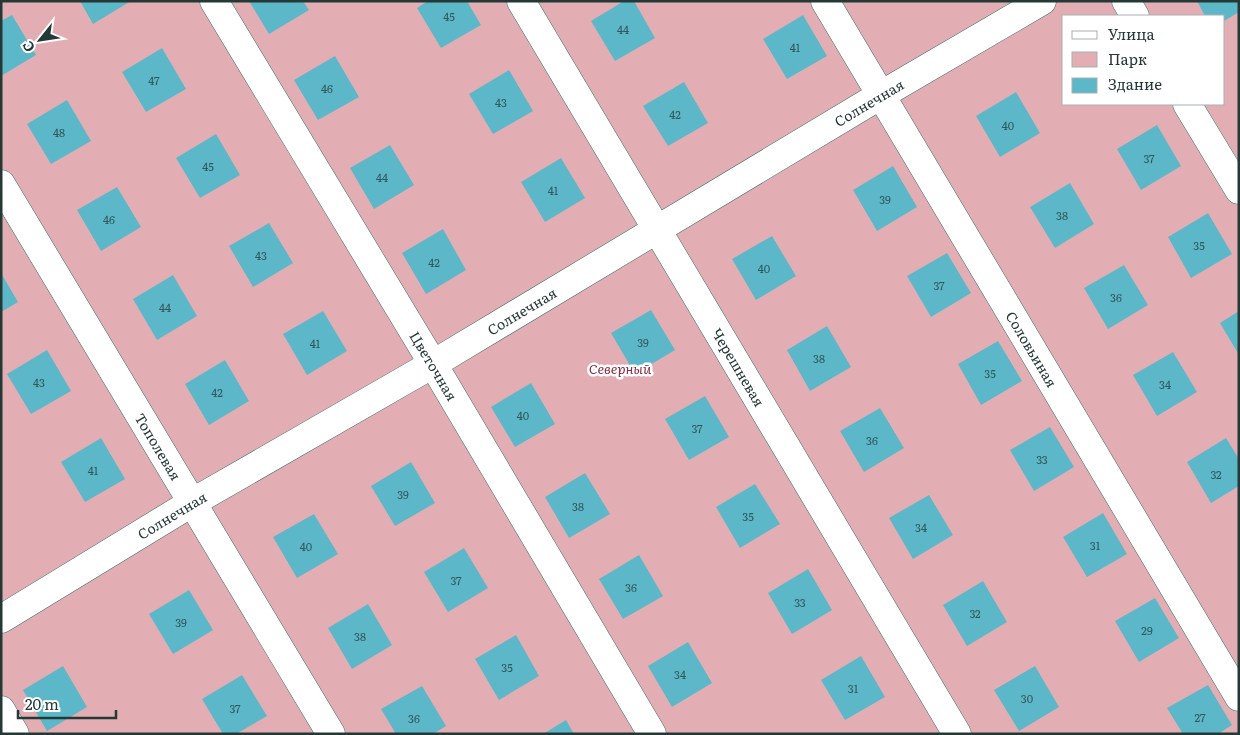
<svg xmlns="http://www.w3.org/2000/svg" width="1240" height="735" font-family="Literata,serif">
  <rect width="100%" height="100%" fill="#baebe8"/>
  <path fill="#e3aeb3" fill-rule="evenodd" d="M1,1H1239V734H1ZM1064,16H1224V104H1064Z"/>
  <path fill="#5cb8c9" d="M80,1H131L93,24Z
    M249,1H303L309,10L269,34Z
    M428,1H467L481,25L441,48L417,8Z
    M624,1H634L655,38L615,61L591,21Z
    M1197,1H1239V12L1224,21V16H1205Z
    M12,15L36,55L1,76V21Z
    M803,15L827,56L787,79L763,39Z
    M162,48L186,89L146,112L122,72Z
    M335,56L359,97L318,120L294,80Z
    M509,70L533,111L493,134L469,94Z
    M684,82L708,123L668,146L643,106Z
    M1016,92L1040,133L1000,157L976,116Z
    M67,100L91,141L51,164L27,124Z
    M1157,125L1181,166L1141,190L1117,149Z
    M216,134L240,175L200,198L176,158Z
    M390,145L414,185L374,209L350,168Z
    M561,158L585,198L545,222L521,182Z
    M893,166L917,207L877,231L853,190Z
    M1070,183L1094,224L1055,248L1030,207Z
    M117,187L141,227L101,251L77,210Z
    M1208,213L1232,254L1191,278L1168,237Z
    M269,223L293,263L253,287L229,246Z
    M443,229L466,270L426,294L402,253Z
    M772,236L796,276L756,300L732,259Z
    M947,253L971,293L931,317L907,276Z
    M1124,265L1148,305L1108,329L1084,288Z
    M1,273L18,302L1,312Z
    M173,275L197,316L157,340L133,299Z
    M651,310L675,350L635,374L611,333Z
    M323,311L347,351L307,375L283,334Z
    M1239,311V355L1220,323Z
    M827,326L851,367L810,391L787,350Z
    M998,341L1022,381L981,405L958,364Z
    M47,350L71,391L31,414L7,374Z
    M1173,352L1197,392L1157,416L1133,375Z
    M225,360L249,401L209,425L185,384Z
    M531,383L555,424L515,447L491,407Z
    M705,396L729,437L689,460L665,419Z
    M880,408L904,448L864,472L840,431Z
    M1050,427L1074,467L1034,491L1010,450Z
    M101,438L125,479L85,502L61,462Z
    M1226,438L1239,459V486L1211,503L1187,462Z
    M411,462L435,503L395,526L371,486Z
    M585,473L610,514L569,538L545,497Z
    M755,484L780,524L740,548L716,507Z
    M929,495L953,535L913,559L889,518Z
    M1103,513L1127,554L1087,577L1063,537Z
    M314,514L338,554L297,578L273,537Z
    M464,548L488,588L448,612L424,572Z
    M639,555L663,596L623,619L599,579Z
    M808,569L832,610L792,634L768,593Z
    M983,581L1007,622L967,646L943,605Z
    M189,590L213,630L173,654L149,614Z
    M1155,598L1179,638L1139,662L1115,621Z
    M368,604L392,645L352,669L328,628Z
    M516,635L539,676L499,700L475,659Z
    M688,642L712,683L672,707L648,666Z
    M861,656L885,697L845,720L821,680Z
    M63,666L87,707L47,731L23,690Z
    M1035,666L1059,707L1019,731L994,690Z
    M242,675L267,716L236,734H223L202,699Z
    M1208,685L1232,725L1218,734H1183L1167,708Z
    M422,686L446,726L433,734H396L381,709Z
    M566,720L574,734H543Z"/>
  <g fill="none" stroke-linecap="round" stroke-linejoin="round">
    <defs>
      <g id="minor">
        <path id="s1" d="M214,1L433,364L652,734"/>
        <path id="s2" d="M521,1L957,734"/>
        <path id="s3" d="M825,1L1239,697"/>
        <path d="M1126,1L1135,16"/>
        <path d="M1187,104L1239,190"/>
        <path id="s4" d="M1,184L331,734"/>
        <path id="s5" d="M1,619L193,502L433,364L881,95L1042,1"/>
        <path d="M1,710L15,734"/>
      </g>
    </defs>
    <use href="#minor" stroke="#416e6c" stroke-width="29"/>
    <use href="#minor" stroke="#fff" stroke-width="28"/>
  </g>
  <g text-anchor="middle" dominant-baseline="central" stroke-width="5" stroke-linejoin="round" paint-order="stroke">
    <g font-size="11" fill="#32585b">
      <text x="449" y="16">45</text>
      <text x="623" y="29">44</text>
      <text x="795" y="47">41</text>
      <text x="154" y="80">47</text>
      <text x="327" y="88">46</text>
      <text x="501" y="102">43</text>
      <text x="675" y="114">42</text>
      <text x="1008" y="125">40</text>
      <text x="59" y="132">48</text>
      <text x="1149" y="158">37</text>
      <text x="208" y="166">45</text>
      <text x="382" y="177">44</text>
      <text x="553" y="190">41</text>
      <text x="885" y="199">39</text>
      <text x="1062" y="215">38</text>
      <text x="109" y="219">46</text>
      <text x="1199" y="245">35</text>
      <text x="261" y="255">43</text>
      <text x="434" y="262">42</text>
      <text x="764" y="268">40</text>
      <text x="939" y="285">37</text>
      <text x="1116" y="297">36</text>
      <text x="165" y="307">44</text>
      <text x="643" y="342">39</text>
      <text x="315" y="343">41</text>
      <text x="819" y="358">38</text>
      <text x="990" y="373">35</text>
      <text x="39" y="382">43</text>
      <text x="1165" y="384">34</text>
      <text x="217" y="392">42</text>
      <text x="523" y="415">40</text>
      <text x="697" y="428">37</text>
      <text x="872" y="440">36</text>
      <text x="1042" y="459">33</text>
      <text x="93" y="470">41</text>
      <text x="1216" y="474">32</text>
      <text x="403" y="494">39</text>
      <text x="578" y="506">38</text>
      <text x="748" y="516">35</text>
      <text x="921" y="527">34</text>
      <text x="1095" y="545">31</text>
      <text x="306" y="546">40</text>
      <text x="456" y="580">37</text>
      <text x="631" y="587">36</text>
      <text x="800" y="602">33</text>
      <text x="975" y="613">32</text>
      <text x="181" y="622">39</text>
      <text x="1147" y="630">29</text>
      <text x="360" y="636">38</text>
      <text x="507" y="667">35</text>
      <text x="680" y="674">34</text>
      <text x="853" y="688">31</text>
      <text x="1027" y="698">30</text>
      <text x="235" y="708">37</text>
      <text x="1200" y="717">27</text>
      <text x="414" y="718">36</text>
    </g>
    <g font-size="14" fill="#243836" stroke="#fff">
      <text stroke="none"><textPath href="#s5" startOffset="1010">Солнечная</textPath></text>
      <text stroke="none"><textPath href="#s5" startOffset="605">Солнечная</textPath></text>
      <text stroke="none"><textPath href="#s3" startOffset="405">Соловьиная</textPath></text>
      <text stroke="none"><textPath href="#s1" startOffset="426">Цветочная</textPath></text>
      <text stroke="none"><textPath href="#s2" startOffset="426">Черешневая</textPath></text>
      <text stroke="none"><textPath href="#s4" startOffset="306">Тополевая</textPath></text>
      <text stroke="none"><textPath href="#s5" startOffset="200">Солнечная</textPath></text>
    </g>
    <g font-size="14" font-style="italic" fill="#883042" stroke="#fff">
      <text x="620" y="368">Северный</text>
    </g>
  </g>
  <rect width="1240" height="735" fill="none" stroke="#243836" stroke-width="5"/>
  <rect x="1062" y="15" width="162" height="90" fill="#ffffff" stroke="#a7afaf"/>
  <rect x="1072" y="31" width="25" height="8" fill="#ffffff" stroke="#a7afaf"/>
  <text x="1108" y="40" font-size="15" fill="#243836">Улица</text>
  <rect x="1072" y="52" width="25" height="15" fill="#e3aeb3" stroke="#a7afaf"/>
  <text x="1108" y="65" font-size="15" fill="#243836">Парк</text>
  <rect x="1072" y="78" width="25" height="15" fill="#5cb8c9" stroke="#a7afaf"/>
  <text x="1108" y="90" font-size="15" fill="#243836">Здание</text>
  <g transform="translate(40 40) rotate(240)" stroke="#ffffff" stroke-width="4" paint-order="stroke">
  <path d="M0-4L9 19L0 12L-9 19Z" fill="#243836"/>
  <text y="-8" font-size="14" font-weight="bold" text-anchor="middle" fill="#243836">С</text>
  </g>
  <path d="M18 710v8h98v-8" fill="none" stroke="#243836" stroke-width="2.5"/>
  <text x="25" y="710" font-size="15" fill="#243836" stroke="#ffffff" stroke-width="4" paint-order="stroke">20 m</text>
</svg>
